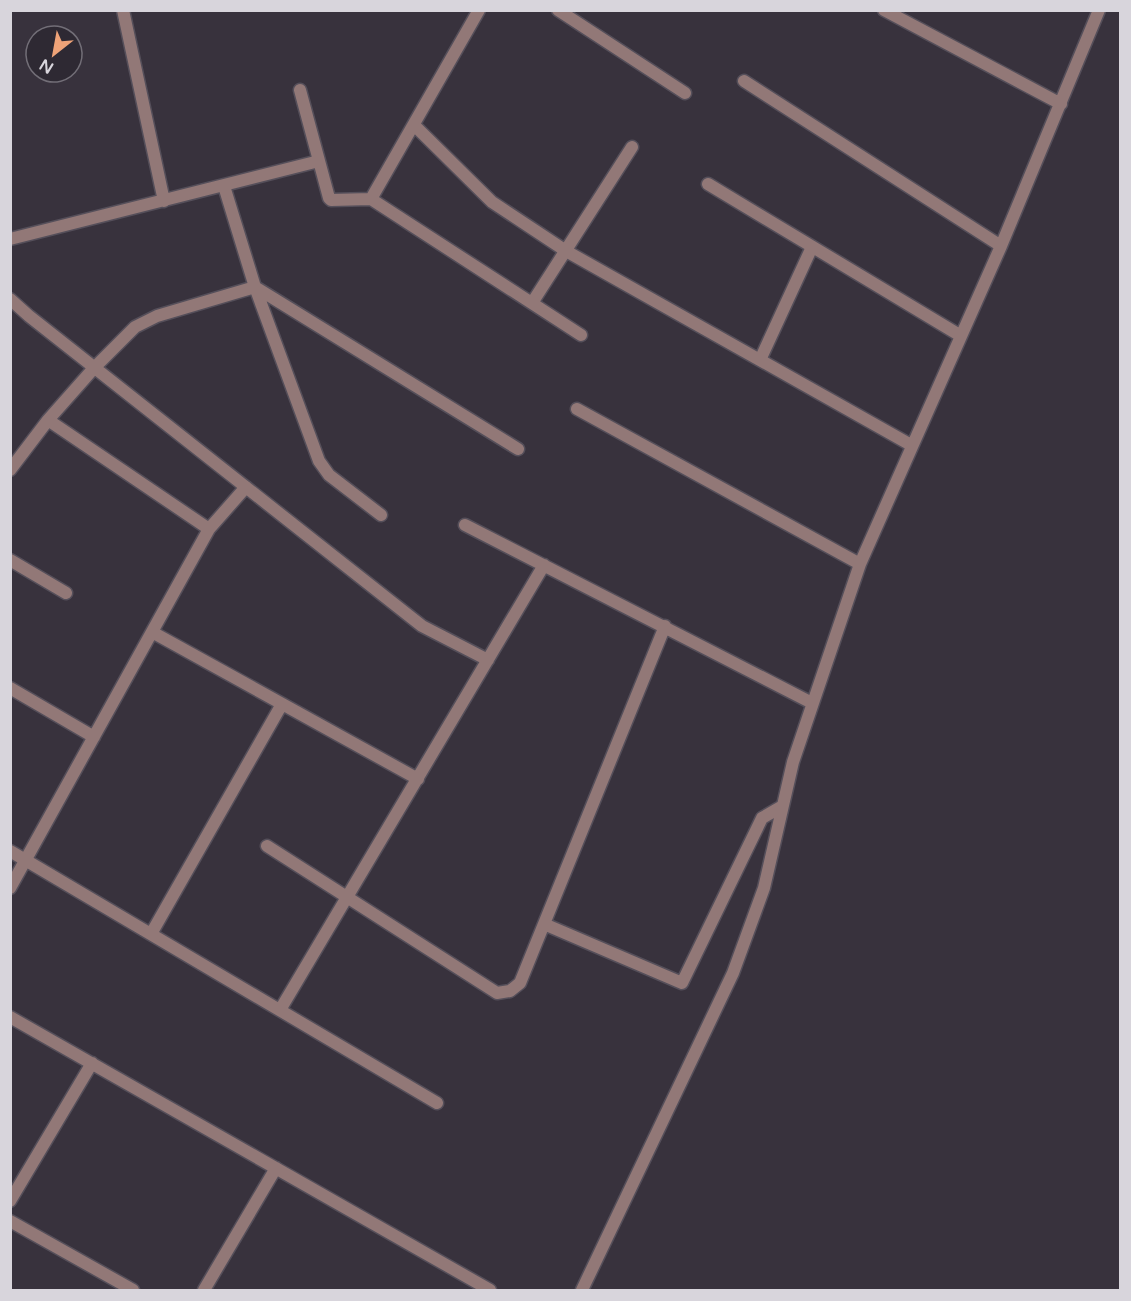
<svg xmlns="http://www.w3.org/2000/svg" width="1131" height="1301" font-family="'Varela Round',sans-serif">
  <rect width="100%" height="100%" fill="#38323d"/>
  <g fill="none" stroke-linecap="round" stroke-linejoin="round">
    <defs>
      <path id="street" d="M123,10L164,201
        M558,10L685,93
        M884,10L1061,104
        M744,81L1001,246
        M300,90L329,198L331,200L371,199L581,335
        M414,125L492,202L566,251L911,445
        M708,184L961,336
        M224,186L255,287L518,449
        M371,199L479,10
        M10,239L319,161
        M10,299L29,316L422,626L488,660
        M532,303L632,147
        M760,360L812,247
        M577,409L860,564
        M48,420L209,529
        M10,470L48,420L94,368L135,327L157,316L255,287L319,461L329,475L381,515
        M465,525L812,703
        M10,560L66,593
        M152,632L418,779
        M10,688L94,737
        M267,846L497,993L510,991L520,983L665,626
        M10,851L437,1103
        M10,888L209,529L246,487
        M544,924L682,983L762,818L781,807
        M151,934L282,704
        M280,1010L544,565
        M10,1017L490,1290
        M10,1201L92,1063
        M10,1221L133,1290
        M204,1290L276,1168
        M582,1290L733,973L764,888L793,762L860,564L1001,246L1099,10"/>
    </defs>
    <use href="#street" stroke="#554f5a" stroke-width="15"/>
    <use href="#street" stroke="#927877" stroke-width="12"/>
  </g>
  <rect width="1131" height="1301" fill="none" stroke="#d8d5dc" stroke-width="24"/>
  <g transform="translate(54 54) rotate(211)"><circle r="28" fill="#2e2933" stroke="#726e77" stroke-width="1.5"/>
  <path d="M0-4.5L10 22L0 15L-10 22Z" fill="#efa378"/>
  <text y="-9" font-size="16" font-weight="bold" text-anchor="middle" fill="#d8d5dc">N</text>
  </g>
</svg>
